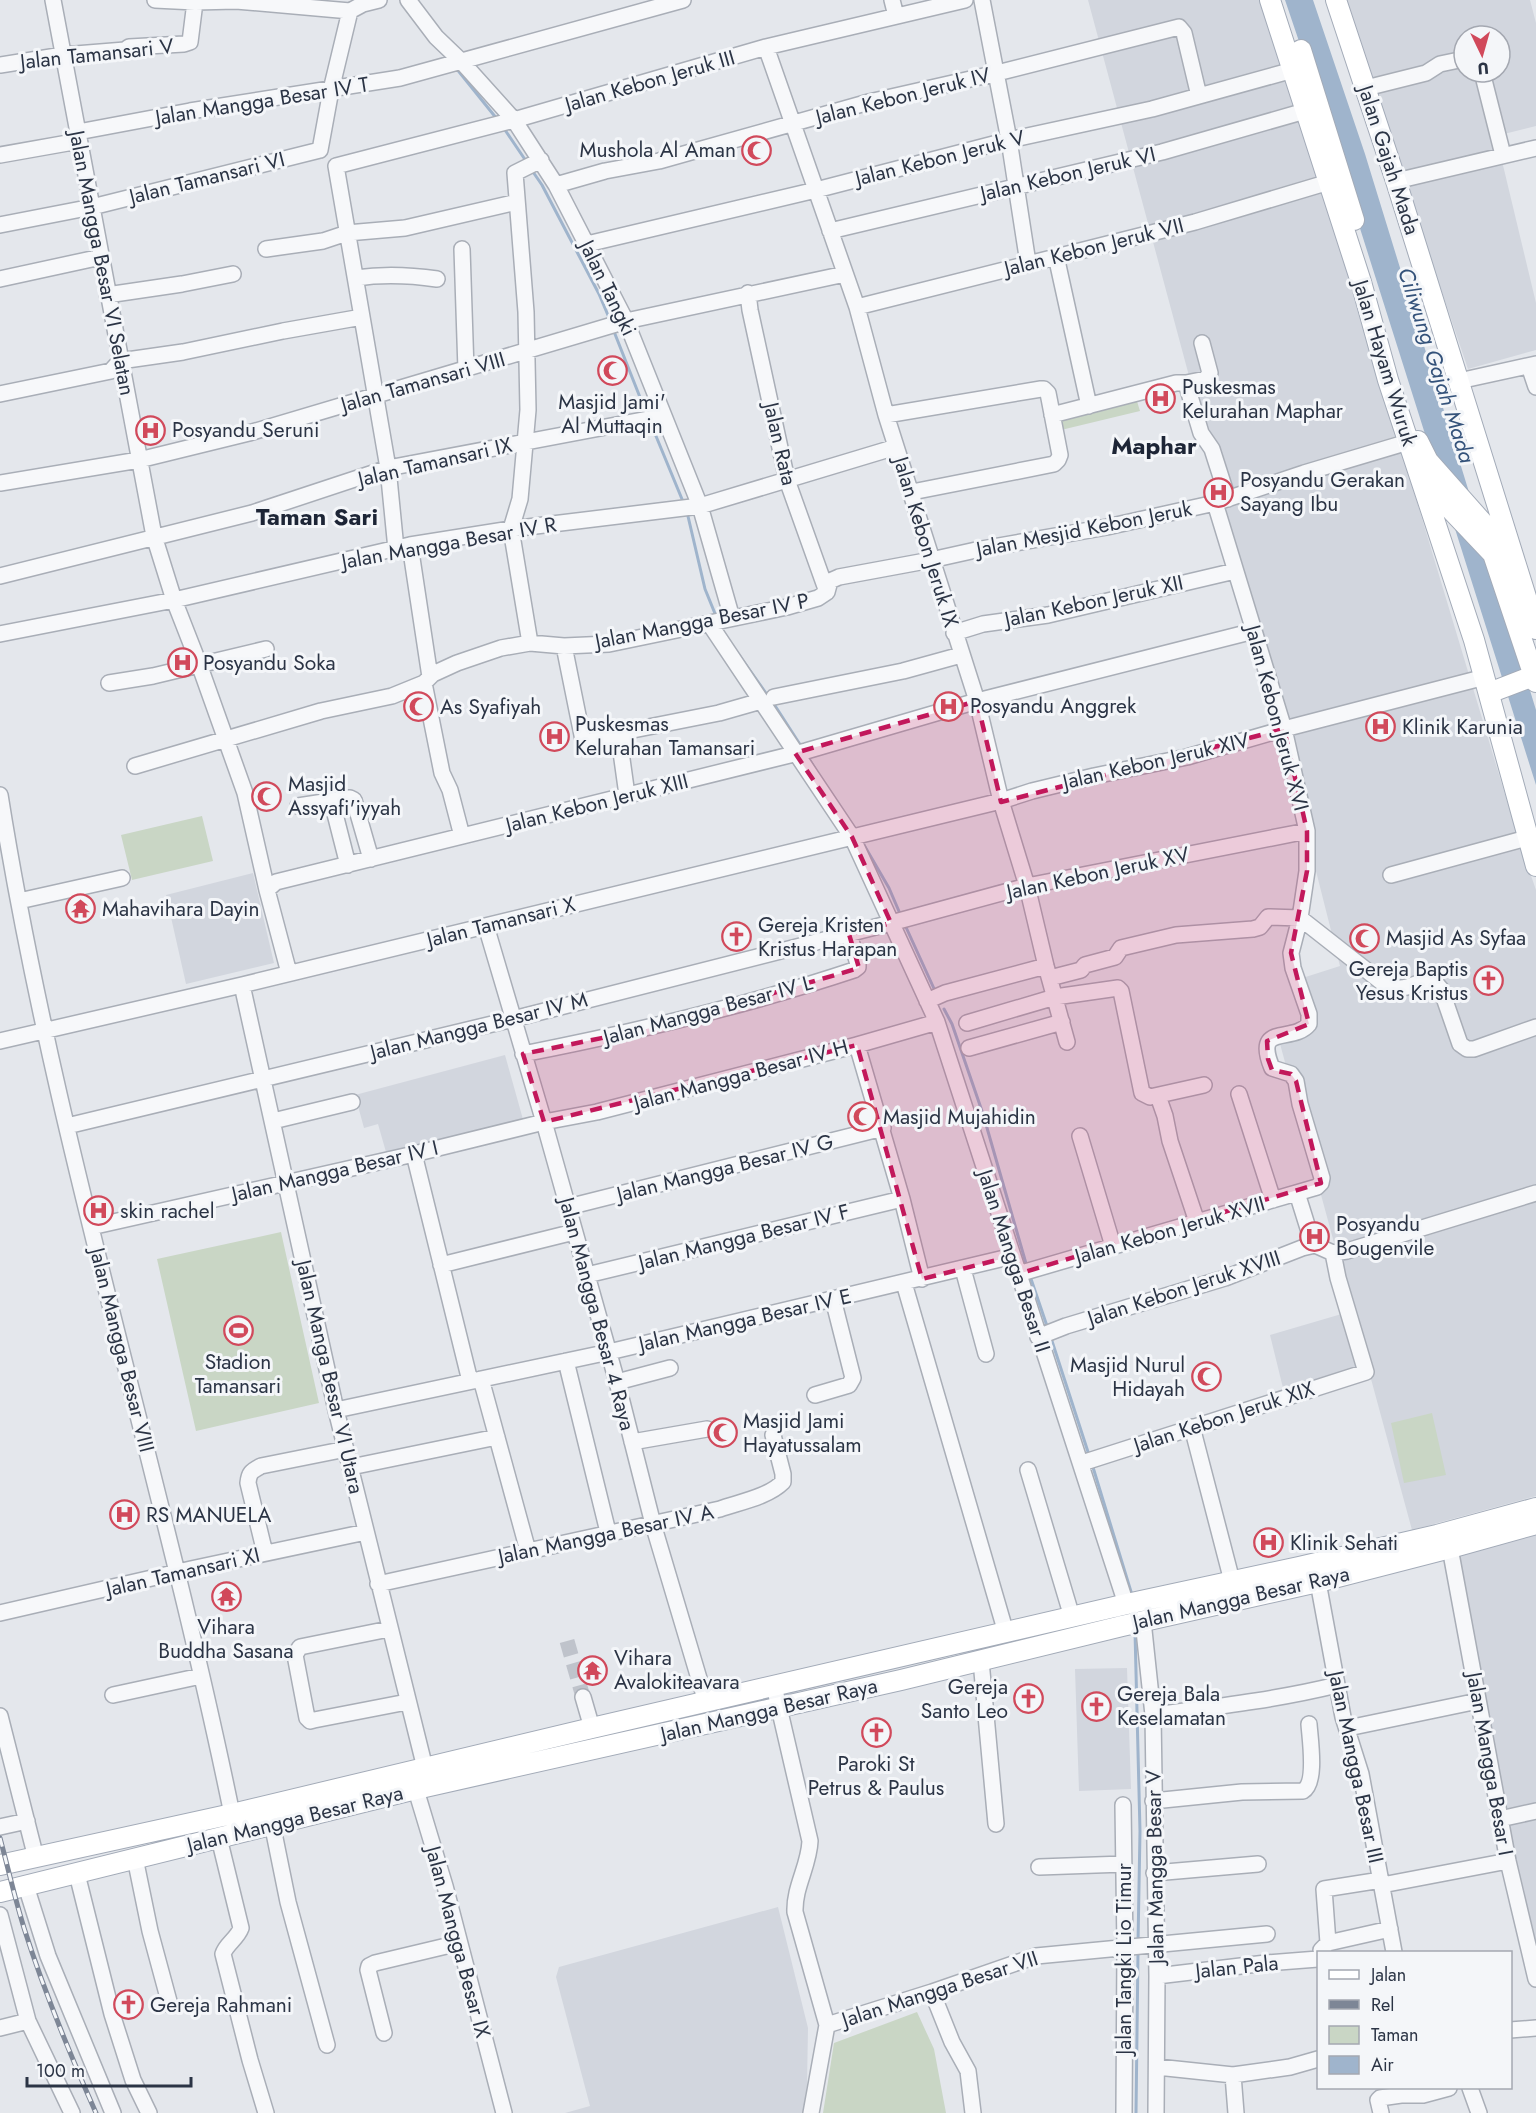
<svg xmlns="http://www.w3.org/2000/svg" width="1536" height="2113" font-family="Jost,sans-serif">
  <rect width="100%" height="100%" fill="#e4e7ec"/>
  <path fill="#d2d6de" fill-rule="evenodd" d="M1088,0H1266L1519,841L1536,890V1496L1412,1530L1276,1029L1304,1020L1293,981L1340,966L1221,495Z
    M1343,0H1530L1536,23V126L1496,136L1536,303V350L1468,369ZM1464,36H1500V72H1464Z
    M253,873L274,963L186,984L166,895Z
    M505,1055L524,1123L388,1159L378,1124L364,1128L355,1095Z
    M1345,1313L1362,1366L1283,1388L1270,1335Z
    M1536,1512V1972L1451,1538Z
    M1127,1668L1131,1789L1079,1791L1075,1669Z
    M778,1907L808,2028L807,2085L803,2113H565L590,2106L556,1977L559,1967Z"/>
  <path fill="#c9d6c5" d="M1136,398L1140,411L1061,430L1058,418Z
    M202,816L213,861L132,880L121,835Z
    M281,1232L319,1403L196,1431L157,1259Z
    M1432,1413L1446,1475L1404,1483L1391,1423Z
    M917,2012L934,2049L946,2113H823L834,2043Z"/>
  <path fill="#9fb4cc" d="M1285,0H1313L1365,154L1536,710V785L1327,124Z"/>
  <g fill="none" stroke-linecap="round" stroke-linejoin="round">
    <path stroke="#9fb4cc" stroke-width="3" d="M456,68L497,119
      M503,127L526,161
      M531,169L542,185L599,294L610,320
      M613,329L647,415
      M651,424L684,504
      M687,512L705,589L716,616
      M739,655L768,696
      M772,701L801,746
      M808,757L815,769
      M864,845L889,888L901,916
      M905,925L936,993
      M944,1009L952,1024L983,1114L1027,1267
      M1030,1276L1048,1329
      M1051,1338L1089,1455
      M1092,1464L1132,1595
      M1135,1632L1140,1831L1138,1943
      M1136,2113L1138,1953"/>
    <path stroke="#bfc3cb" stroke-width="15" stroke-dasharray="15 8" stroke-linecap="butt" d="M567,1641L583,1697"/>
    <defs>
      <path id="minor" d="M53,0L154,536L174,600L199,664L245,793L267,890L289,973
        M155,0L195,2L236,1L350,11
        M408,0L436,37L461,61L514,120L556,185L626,321L700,506L732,618
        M892,0L896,16
        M982,0L1009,140L1028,263
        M766,47L857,307L886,415L977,701L1001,801L1027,886L1046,966L1067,1042
        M0,65L63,55L125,50L129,47L184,44L190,42L195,2
        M1482,72L1503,155
        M1366,88L1426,73L1440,64L1464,59
        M78,132L190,111L400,78L683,0
        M320,150L331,90L350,11L363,4L379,0
        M0,155L79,141
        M336,166L514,120L766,47L965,0
        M336,166L388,468L396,549
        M1396,181L1536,148
        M556,185L605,171L659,161L869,102L997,73L1179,27L1184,33L1199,96
        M0,225L92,207L320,150
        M830,231L1162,152L1305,111
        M587,244L816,190L1009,140L1152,109L1293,70
        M266,249L323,241L347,233L405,228L517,202
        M462,249L466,370
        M1056,256L1089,406
        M356,278C383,274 409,275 437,279
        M0,279L101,257
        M748,293L750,310L787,480L827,592
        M107,295L182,284L233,274
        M857,307L1195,222L1329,182
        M1529,366L1536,387
        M1468,379L1536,364
        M1186,383L1201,433L1212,449L1228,499
        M0,394L111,371L120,361L183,352L283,331L362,317
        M886,415L1041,389H1044L1048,393L1060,455L1058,460L1054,464L912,492
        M1052,415L1176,383H1186L1206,379L1210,373L1202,343
        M0,483L139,460L249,433L626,321L845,274
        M410,545L430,677
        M0,576L252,513L388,468L664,416
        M709,623L852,837L937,1022L1126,1604
        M954,633L983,624L1048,615L1235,571
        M0,634L174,600L410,545L511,529L700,506L896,447
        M530,643L511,529L520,499L528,410L526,312L515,173L541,160
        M564,646L583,740L586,742L624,734L633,730L719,713L761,701
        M109,683L153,676L266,649
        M424,683L442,773L450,790L462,836
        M774,697L903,671L961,655
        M624,734L621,752L627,795
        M135,766L321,711L392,696L424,683L433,674L457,663L501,648L530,643L564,646L609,644L787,607L818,598L827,592L830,581L839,577L931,560L976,550L1107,527L1215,503L1304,473L1408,442
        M0,795C55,1142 164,1479 234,1824
        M298,806L337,800
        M348,865L334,810L337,800L350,798L354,800L371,859
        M1391,875L1527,838
        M267,890L276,882L806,751L977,701L1254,631
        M19,901L122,878
        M1300,918L1384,984C1388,985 1394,988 1399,988C1415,989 1427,971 1441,989L1460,1044L1467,1049H1474L1536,1027
        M486,926L544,1122L617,1382L653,1524L706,1702
        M1050,978L1081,970L1085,965L1115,957L1121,948L1176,935L1253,929L1260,927L1268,917L1300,918
        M242,985L336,1410L425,1768
        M927,1001L945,993L1046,966
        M967,1023L1055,997L1118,988L1121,991L1142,1093L1150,1097L1204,1085
        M0,1041L242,985L1001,801L1032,791L1094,776L1187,757L1284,729L1485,677
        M857,1045L902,1199L922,1279
        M969,1048L1062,1022
        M523,1054C635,1032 746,1006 854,970L858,967V964L849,934
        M1239,1094L1273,1200
        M1158,1096L1165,1116L1170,1141L1197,1222
        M273,1121L352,1102
        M67,1126L513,1019L891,923L1027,886L1307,831
        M1080,1136L1113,1246
        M414,1154L470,1381
        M1297,1193L1312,1241L1315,1245
        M568,1207L883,1128
        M91,1227L414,1154L544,1122L597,1112L857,1045L937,1022
        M441,1265L574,1232
        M963,1269L986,1354
        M1018,1274L1317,1187L1321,1183L1322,1178L1300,1104L1296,1081L1291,1074L1272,1068C1253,1022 1293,1044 1309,1024V1014L1293,968L1291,953L1300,918L1307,871V831L1284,729L1215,503
        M587,1275L902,1199
        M904,1283L1006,1633
        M1038,1337L1066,1326L1225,1278L1302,1248L1315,1245L1333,1253L1347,1251L1536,1193
        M566,1361L608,1532
        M481,1379L528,1551
        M617,1382L670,1368
        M815,1395L849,1385L853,1378L833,1299
        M336,1410L609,1352L1013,1256
        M1192,1427L1232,1581
        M632,1442L707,1429
        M1082,1463L1366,1372L1338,1278L1333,1253
        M351,1467L497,1437
        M1028,1470L1072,1617
        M1450,1548L1508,1861L1536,1979
        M265,1553L248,1483C249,1472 252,1471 261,1466L346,1449
        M1318,1582L1343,1717L1361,1774L1394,1952
        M378,1584L720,1509C740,1502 768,1497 783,1482V1474L773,1435
        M0,1613L191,1569L366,1532
        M1143,1621L1153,1715L1157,1976L1156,2113
        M389,1629L300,1647L295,1655L307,1718L310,1721L314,1720L407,1702
        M981,1661L996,1824
        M774,1686L810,1841C809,1866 794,1887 795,1912L827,2025L811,2113
        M113,1695L201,1676
        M583,1697L592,1728
        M1153,1715C1214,1707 1276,1700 1337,1685
        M0,1716L36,1858
        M1348,1728L1478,1701
        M413,1780L445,1886L504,2113
        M1153,1801L1242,1792L1303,1791C1317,1783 1310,1739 1309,1724
        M1123,1805L1125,1948L1124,2113
        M1500,1819L1536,1811
        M0,1827L27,1821
        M274,1833L288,1902L327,2045
        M219,1838L241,1928C237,1939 226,1944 223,1954L250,2060L266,2113
        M135,1858L150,1931L170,2005
        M1039,1867L1124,1864
        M1154,1873L1258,1864
        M79,1882L112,2014L133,2080L149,2113
        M1382,1885L1508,1861
        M26,1886L48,1956L113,2113
        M0,1915L28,2021L72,2113
        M1328,1943L1324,1889L1381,1880
        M1321,1950L1328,1943L1390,1929
        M1157,1976L1266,1963L1318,1959
        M932,1992L952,2042L968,2071L973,2113
        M827,2025L932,1992L1036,1956L1267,1934
        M0,2028L28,2021
        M1510,2030L1536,2028
        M384,2033L368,1970L369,1966L375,1963L459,1943
        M1157,2067L1233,2075L1290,2067L1318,2059
        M1233,2075L1236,2113
        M1422,2088L1423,2095L1449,2088
        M1470,2088L1479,2113
        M1381,2113L1378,2100L1380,2098L1401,2095H1423"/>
      <path id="major" d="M1270,0L1361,282L1388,380L1474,640L1536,866
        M1336,0L1396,181L1536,629
        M1301,50L1354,220
        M1418,441L1428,461L1507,550
        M1425,478L1437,495L1493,554L1536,682
        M1489,693L1536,675
        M0,1865L232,1814L592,1728L1127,1604L1299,1567L1437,1535L1536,1508
        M0,1892L416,1789L901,1680L1122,1626L1318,1582L1450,1548L1536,1524"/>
    </defs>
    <use href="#minor" stroke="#a9aeb7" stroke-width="18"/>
    <use href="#major" stroke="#a3abb8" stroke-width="22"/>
    <use href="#minor" stroke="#f7f8fa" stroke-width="15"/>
    <use href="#major" stroke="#fff" stroke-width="20"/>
    <defs>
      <path id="rail" d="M0,1838C8,1868 15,1899 24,1928C44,1991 69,2052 96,2113"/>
    </defs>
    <use href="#rail" stroke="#7d8696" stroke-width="5"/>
    <use href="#rail" stroke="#f4f6f9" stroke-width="3" stroke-dasharray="9" stroke-linecap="butt"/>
  </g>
  <path fill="#c2185b" fill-opacity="0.2" stroke="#c2185b" stroke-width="4.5" stroke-dasharray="12 8" stroke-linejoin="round" d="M977,701L1001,802L1284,729L1307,831V871L1291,953L1309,1024L1267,1041L1268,1059L1272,1070L1291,1074L1296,1081L1321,1183L1018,1274L1013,1256L922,1279L857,1045L544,1122L523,1054L661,1026L859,968L849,934L891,923L852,837L795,753Z"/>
  <defs>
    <symbol id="mosque-ring" viewBox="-11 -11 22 22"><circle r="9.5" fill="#f4f6f9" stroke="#d1495b" stroke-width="1.5"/><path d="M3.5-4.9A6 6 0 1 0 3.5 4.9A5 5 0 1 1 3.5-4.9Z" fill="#d1495b"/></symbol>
    <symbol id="hospital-ring" viewBox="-11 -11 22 22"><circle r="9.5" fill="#f4f6f9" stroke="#d1495b" stroke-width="1.5"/><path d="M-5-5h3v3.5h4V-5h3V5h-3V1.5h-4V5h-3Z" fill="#d1495b"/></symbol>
    <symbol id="temple-ring" viewBox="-11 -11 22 22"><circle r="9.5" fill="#f4f6f9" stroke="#d1495b" stroke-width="1.5"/><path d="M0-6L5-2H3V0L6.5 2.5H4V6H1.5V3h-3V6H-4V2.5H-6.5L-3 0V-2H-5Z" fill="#d1495b"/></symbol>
    <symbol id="church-ring" viewBox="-11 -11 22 22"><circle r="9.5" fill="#f4f6f9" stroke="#d1495b" stroke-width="1.5"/><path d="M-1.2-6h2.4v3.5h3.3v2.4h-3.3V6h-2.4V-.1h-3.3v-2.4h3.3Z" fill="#d1495b"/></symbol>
    <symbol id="stadium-ring" viewBox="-11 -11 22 22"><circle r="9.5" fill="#f4f6f9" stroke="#d1495b" stroke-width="1.5"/><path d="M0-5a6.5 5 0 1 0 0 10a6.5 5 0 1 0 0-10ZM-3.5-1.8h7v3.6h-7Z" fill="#d1495b"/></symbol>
  </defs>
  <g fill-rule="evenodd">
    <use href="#mosque-ring" x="740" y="134" width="33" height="33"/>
    <use href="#mosque-ring" x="596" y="354" width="33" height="33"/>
    <use href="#hospital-ring" x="1144" y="382" width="33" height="33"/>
    <use href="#hospital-ring" x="134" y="414" width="33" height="33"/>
    <use href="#hospital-ring" x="1202" y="476" width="33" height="33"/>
    <use href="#hospital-ring" x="166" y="646" width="33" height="33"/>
    <use href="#hospital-ring" x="932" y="690" width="33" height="33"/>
    <use href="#mosque-ring" x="402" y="690" width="33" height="33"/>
    <use href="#hospital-ring" x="1364" y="710" width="33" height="33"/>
    <use href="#hospital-ring" x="538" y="720" width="33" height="33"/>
    <use href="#mosque-ring" x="250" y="780" width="33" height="33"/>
    <use href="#temple-ring" x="64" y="892" width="33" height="33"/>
    <use href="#church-ring" x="720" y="920" width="33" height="33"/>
    <use href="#mosque-ring" x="1348" y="922" width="33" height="33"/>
    <use href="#church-ring" x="1472" y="964" width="33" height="33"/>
    <use href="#mosque-ring" x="846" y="1100" width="33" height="33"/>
    <use href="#hospital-ring" x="82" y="1194" width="33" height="33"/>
    <use href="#hospital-ring" x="1298" y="1220" width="33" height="33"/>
    <use href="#stadium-ring" x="222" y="1314" width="33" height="33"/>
    <use href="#mosque-ring" x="1190" y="1360" width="33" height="33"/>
    <use href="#mosque-ring" x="706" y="1416" width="33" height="33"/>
    <use href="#hospital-ring" x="108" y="1498" width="33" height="33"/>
    <use href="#hospital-ring" x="1252" y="1526" width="33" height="33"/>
    <use href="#temple-ring" x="210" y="1580" width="33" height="33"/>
    <use href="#temple-ring" x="576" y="1654" width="33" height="33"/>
    <use href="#church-ring" x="1012" y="1682" width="33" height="33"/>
    <use href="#church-ring" x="1080" y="1690" width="33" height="33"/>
    <use href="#church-ring" x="860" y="1716" width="33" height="33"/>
    <use href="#church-ring" x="112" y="1988" width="33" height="33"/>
  </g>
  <g text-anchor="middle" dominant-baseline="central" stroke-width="6" stroke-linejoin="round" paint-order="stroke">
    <g font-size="21" fill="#2b3445" stroke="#f4f6f9">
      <text transform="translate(97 54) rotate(-6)">Jalan Tamansari V</text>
      <text transform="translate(650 81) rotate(-16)">Jalan Kebon Jeruk III</text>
      <text transform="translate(903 96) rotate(-14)">Jalan Kebon Jeruk IV</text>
      <text transform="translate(262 101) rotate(-9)">Jalan Mangga Besar IV T</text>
      <text transform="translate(940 158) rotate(-14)">Jalan Kebon Jeruk V</text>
      <text transform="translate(1389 160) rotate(72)">Jalan Gajah Mada</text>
      <text transform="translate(1068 174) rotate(-13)">Jalan Kebon Jeruk VI</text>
      <text transform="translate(207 178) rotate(-14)">Jalan Tamansari VI</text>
      <text transform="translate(1094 247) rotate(-14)">Jalan Kebon Jeruk VII</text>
      <text transform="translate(102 263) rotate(79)">Jalan Mangga Besar VI Selatan</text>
      <text transform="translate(608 288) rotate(64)">Jalan Tangki</text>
      <text transform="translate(1385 363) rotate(73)">Jalan Hayam Wuruk</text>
      <text transform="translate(423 382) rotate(-16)">Jalan Tamansari VIII</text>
      <text transform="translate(780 444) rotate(77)">Jalan Rata</text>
      <text transform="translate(435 462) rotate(-13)">Jalan Tamansari IX</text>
      <text transform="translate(1084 529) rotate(-11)">Jalan Mesjid Kebon Jeruk</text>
      <text transform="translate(926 542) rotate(73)">Jalan Kebon Jeruk IX</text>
      <text transform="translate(449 543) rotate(-10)">Jalan Mangga Besar IV R</text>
      <text transform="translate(1094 601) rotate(-12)">Jalan Kebon Jeruk XII</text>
      <text transform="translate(702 621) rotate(-11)">Jalan Mangga Besar IV P</text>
      <text transform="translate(1277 718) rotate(75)">Jalan Kebon Jeruk XVI</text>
      <text transform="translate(1156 761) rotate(-13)">Jalan Kebon Jeruk XIV</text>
      <text transform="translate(597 803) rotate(-14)">Jalan Kebon Jeruk XIII</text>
      <text transform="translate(1098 873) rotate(-12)">Jalan Kebon Jeruk XV</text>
      <text transform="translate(501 922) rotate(-14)">Jalan Tamansari X</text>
      <text transform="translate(708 1010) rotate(-15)">Jalan Mangga Besar IV L</text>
      <text transform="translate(479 1026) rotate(-14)">Jalan Mangga Besar IV M</text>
      <text transform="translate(741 1075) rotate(-15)">Jalan Mangga Besar IV H</text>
      <text transform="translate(725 1168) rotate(-14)">Jalan Mangga Besar IV G</text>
      <text transform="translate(335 1171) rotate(-13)">Jalan Mangga Besar IV I</text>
      <text transform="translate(1170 1230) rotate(-16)">Jalan Kebon Jeruk XVII</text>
      <text transform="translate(744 1237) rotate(-14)">Jalan Mangga Besar IV F</text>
      <text transform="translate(1014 1261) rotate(72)">Jalan Mangga Besar II</text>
      <text transform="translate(1184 1288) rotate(-18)">Jalan Kebon Jeruk XVIII</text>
      <text transform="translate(597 1314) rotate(75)">Jalan Mangga Besar 4 Raya</text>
      <text transform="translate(745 1320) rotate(-13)">Jalan Mangga Besar IV E</text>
      <text transform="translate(122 1350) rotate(76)">Jalan Mangga Besar VIII</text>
      <text transform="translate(330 1377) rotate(77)">Jalan Manga Besar VI Utara</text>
      <text transform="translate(1224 1417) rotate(-18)">Jalan Kebon Jeruk XIX</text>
      <text transform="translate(606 1534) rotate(-12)">Jalan Mangga Besar IV A</text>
      <text transform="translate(183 1572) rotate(-13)">Jalan Tamansari XI</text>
      <text transform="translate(1241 1598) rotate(-13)">Jalan Mangga Besar Raya</text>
      <text transform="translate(769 1710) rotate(-13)">Jalan Mangga Besar Raya</text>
      <text transform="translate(1490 1764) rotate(80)">Jalan Mangga Besar I</text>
      <text transform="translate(1356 1767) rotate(78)">Jalan Mangga Besar III</text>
      <text transform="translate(295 1819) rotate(-14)">Jalan Mangga Besar Raya</text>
      <text transform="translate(1155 1867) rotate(-91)">Jalan Mangga Besar V</text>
      <text transform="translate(458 1942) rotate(75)">Jalan Mangga Besar IX</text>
      <text transform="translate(1124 1959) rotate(-90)">Jalan Tangki Lio Timur</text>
      <text transform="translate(1237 1967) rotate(-6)">Jalan Pala</text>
      <text transform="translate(940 1989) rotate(-18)">Jalan Mangga Besar VII</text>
    </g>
    <g font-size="21" fill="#2b3445" stroke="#f4f6f9" text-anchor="start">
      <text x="736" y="150" text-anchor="end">Mushola Al Aman</text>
      <text x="1182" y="387">Puskesmas<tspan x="1182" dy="24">Kelurahan Maphar</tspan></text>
      <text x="612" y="402" text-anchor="middle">Masjid Jami'<tspan x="612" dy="24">Al Muttaqin</tspan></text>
      <text x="172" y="430">Posyandu Seruni</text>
      <text x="1240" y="480">Posyandu Gerakan<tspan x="1240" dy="24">Sayang Ibu</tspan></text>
      <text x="203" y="663">Posyandu Soka</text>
      <text x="970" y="706">Posyandu Anggrek</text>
      <text x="440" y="707">As Syafiyah</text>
      <text x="575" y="724">Puskesmas<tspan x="575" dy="24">Kelurahan Tamansari</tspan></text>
      <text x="1402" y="727">Klinik Karunia</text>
      <text x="288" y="784">Masjid<tspan x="288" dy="24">Assyafi'iyyah</tspan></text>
      <text x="102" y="909">Mahavihara Dayin</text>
      <text x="758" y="925">Gereja Kristen<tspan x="758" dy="24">Kristus Harapan</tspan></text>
      <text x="1386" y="938">Masjid As Syfaa</text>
      <text x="1468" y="969" text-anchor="end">Gereja Baptis<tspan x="1468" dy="24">Yesus Kristus</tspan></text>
      <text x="883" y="1117">Masjid Mujahidin</text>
      <text x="120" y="1211">skin rachel</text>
      <text x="1336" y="1224">Posyandu<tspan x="1336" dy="24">Bougenvile</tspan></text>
      <text x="238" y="1362" text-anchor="middle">Stadion<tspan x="238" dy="24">Tamansari</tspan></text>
      <text x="1185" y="1365" text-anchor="end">Masjid Nurul<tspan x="1185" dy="24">Hidayah</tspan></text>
      <text x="743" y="1421">Masjid Jami<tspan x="743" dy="24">Hayatussalam</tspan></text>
      <text x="146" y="1515">RS MANUELA</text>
      <text x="1290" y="1543">Klinik Sehati</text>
      <text x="226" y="1627" text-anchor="middle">Vihara<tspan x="226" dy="24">Buddha Sasana</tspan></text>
      <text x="614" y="1658">Vihara<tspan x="614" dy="24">Avalokiteavara</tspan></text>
      <text x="1008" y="1687" text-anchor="end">Gereja<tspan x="1008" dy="24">Santo Leo</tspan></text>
      <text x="1117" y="1694">Gereja Bala<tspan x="1117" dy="24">Keselamatan</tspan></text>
      <text x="876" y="1764" text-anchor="middle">Paroki St<tspan x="876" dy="24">Petrus &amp; Paulus</tspan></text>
      <text x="150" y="2005">Gereja Rahmani</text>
    </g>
    <g font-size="22" font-style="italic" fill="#34527a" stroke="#f4f6f9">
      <text transform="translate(1437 365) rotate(72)">Ciliwung Gajah Mada</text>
    </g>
    <g font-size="24" font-weight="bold" fill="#1d2536" stroke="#f4f6f9">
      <text x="1154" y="445">Maphar</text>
      <text x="317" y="516">Taman Sari</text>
    </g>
  </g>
  <rect x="1317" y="1951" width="195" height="138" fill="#f4f6f9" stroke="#a4a8b1" stroke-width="1.5"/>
  <rect x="1329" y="1970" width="30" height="9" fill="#ffffff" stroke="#a4a8b1" stroke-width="1.5"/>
  <text x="1371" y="1981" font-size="18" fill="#2b3445">Jalan</text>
  <rect x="1329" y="2000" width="30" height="9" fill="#7d8696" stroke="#a4a8b1" stroke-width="1.5"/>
  <text x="1371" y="2011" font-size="18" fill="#2b3445">Rel</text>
  <rect x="1329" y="2026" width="30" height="18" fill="#c9d6c5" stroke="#a4a8b1" stroke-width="1.5"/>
  <text x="1371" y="2041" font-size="18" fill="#2b3445">Taman</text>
  <rect x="1329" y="2056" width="30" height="18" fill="#9fb4cc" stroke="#a4a8b1" stroke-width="1.5"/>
  <text x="1371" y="2071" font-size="18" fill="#2b3445">Air</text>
  <g transform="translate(1482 54) rotate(175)"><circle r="28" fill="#f4f6f9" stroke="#a4a8b1" stroke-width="1.5"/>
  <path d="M0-4.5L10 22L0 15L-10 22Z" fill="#d1495b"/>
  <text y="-9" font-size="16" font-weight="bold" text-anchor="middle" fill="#2b3445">U</text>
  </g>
  <path d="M27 2077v9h164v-9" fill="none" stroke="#2b3445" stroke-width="3"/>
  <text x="36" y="2077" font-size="18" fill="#2b3445" stroke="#f4f6f9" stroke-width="4.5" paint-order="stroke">100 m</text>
</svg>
